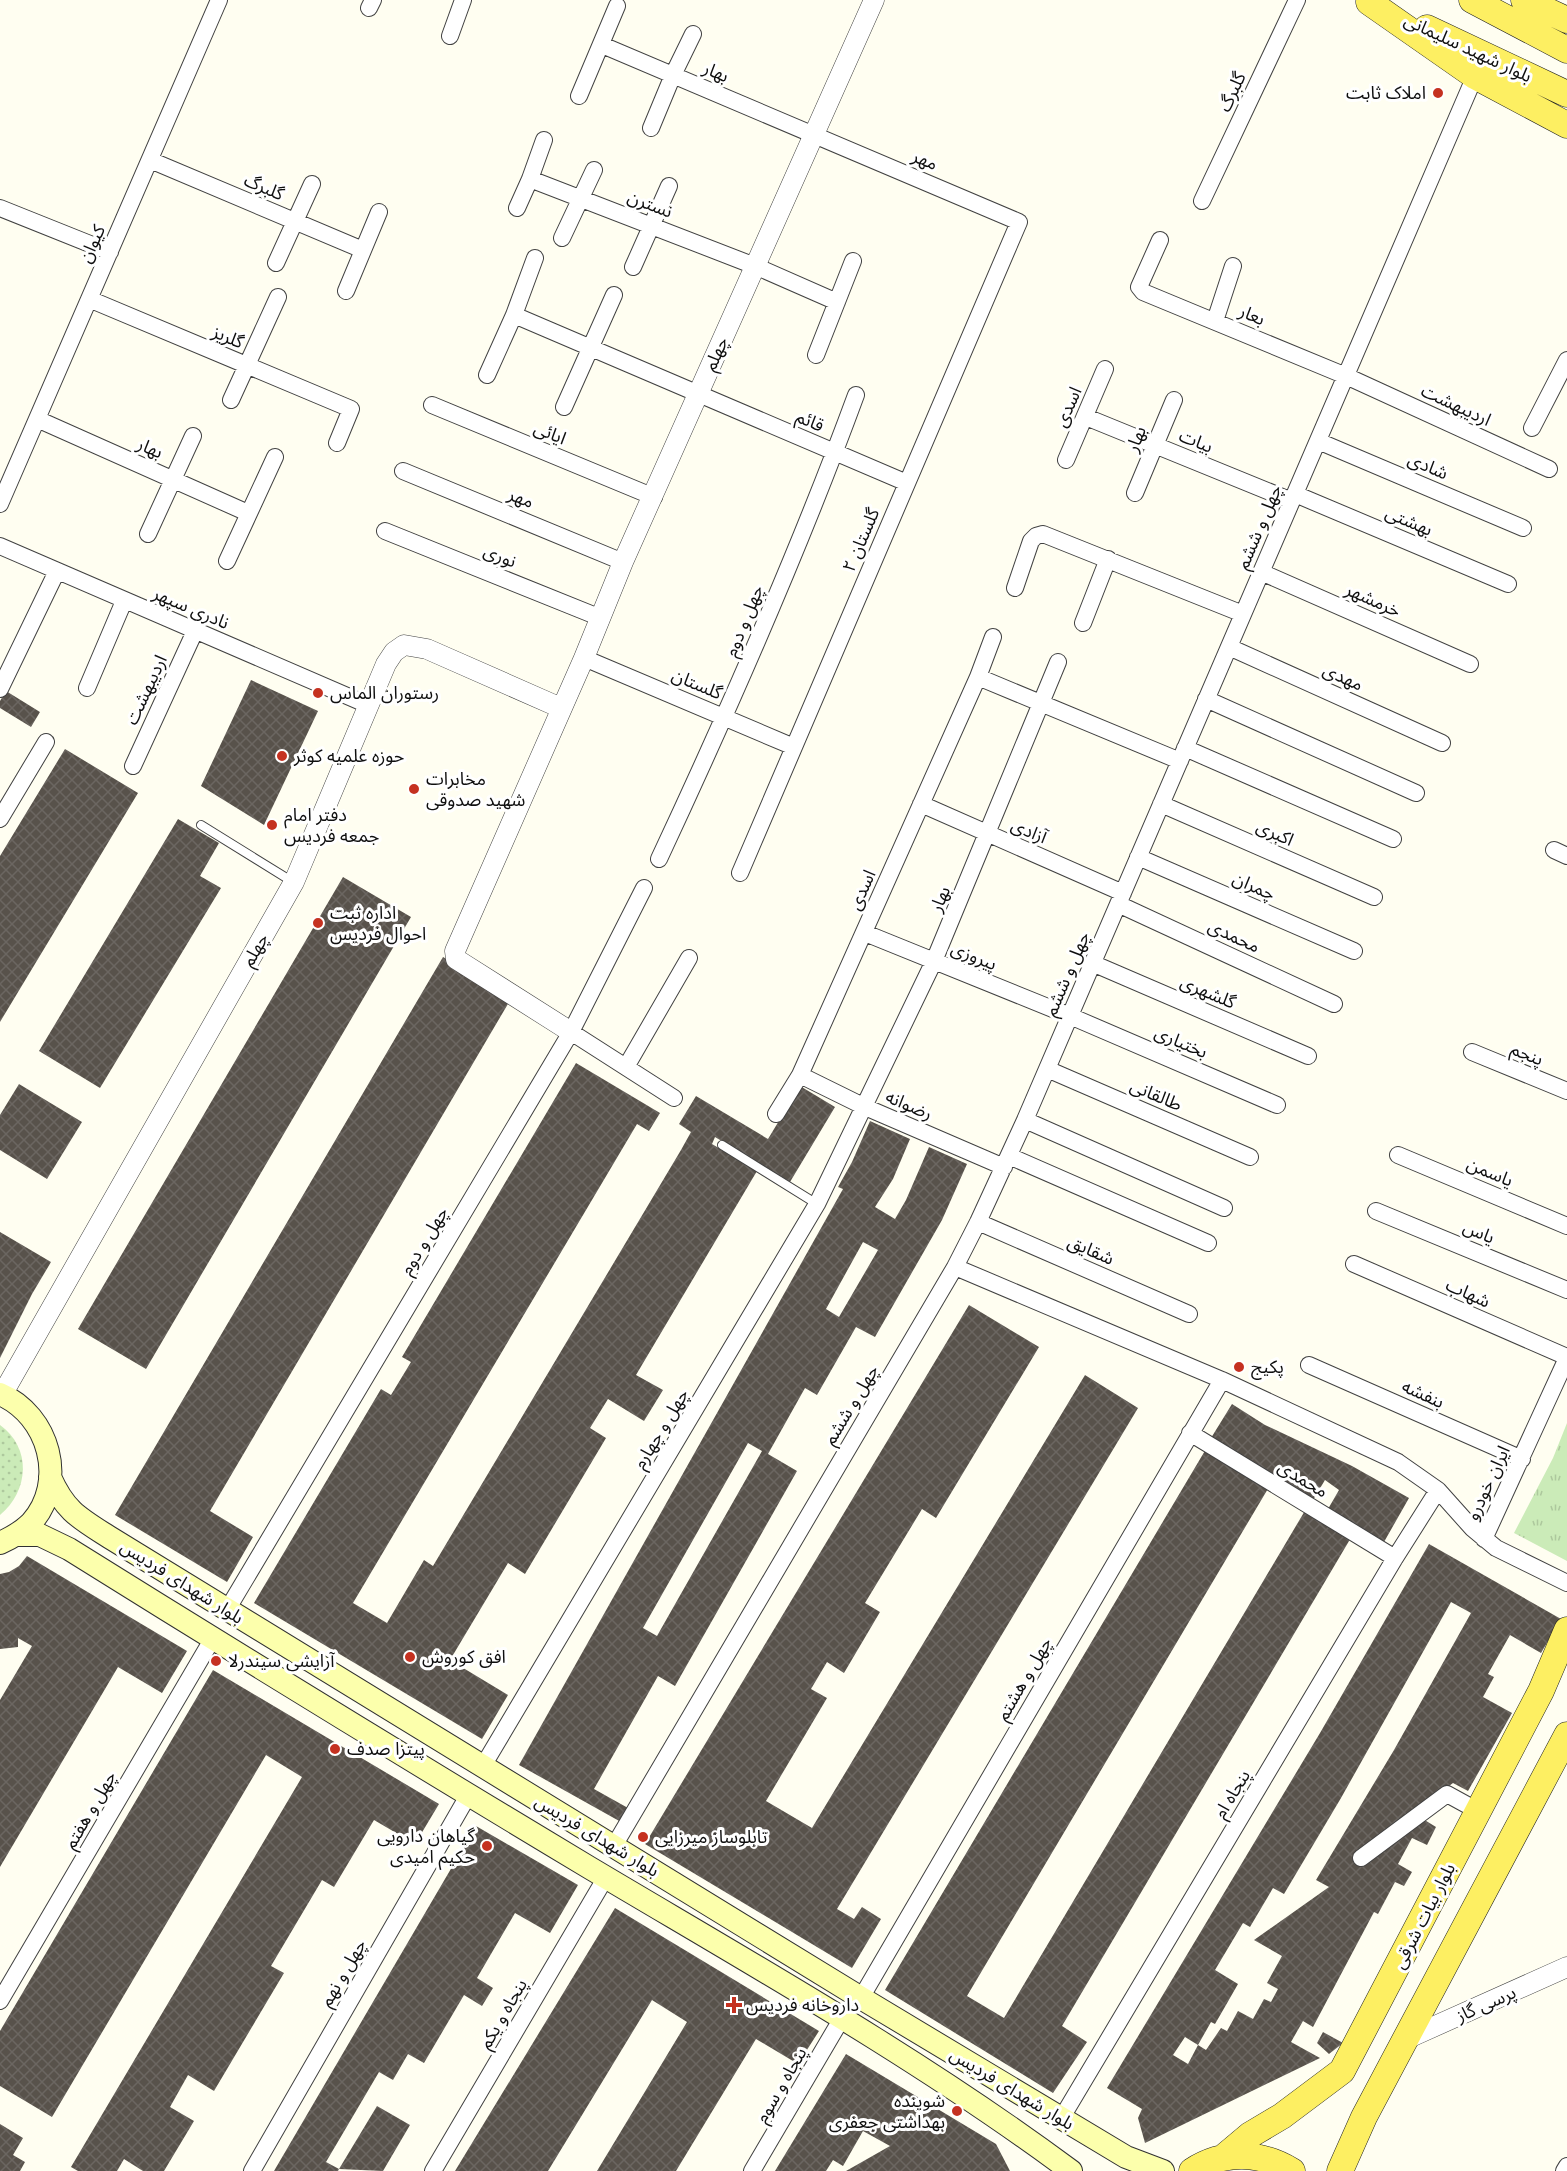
<svg xmlns="http://www.w3.org/2000/svg" width="1567" height="2171" font-family="Georgia,'Noto Sans Arabic',serif">
  <defs>
    <pattern id="grass-dots" width="8" height="8" patternUnits="userSpaceOnUse" patternTransform="scale(1.5)"><rect width="8" height="8" fill="#cbebb8"/><path d="M2 2h.1M6 6h.1" fill="none" stroke="#adc89d" stroke-width="1.8" stroke-linecap="round"/></pattern>
    <pattern id="park-tufts" width="24" height="20" patternUnits="userSpaceOnUse" patternTransform="scale(1.5)"><rect width="24" height="20" fill="#cbebb8"/><path d="M3 7l-1-3M5 7V3M7 7l1-3M15 17l-1-3M17 17v-4M19 17l1-3" fill="none" stroke="#adc89d"/></pattern>
    <pattern id="building-cross-hatch" width="8" height="8" patternUnits="userSpaceOnUse" patternTransform="scale(1.5)"><rect width="8" height="8" fill="#58524b"/><path d="M0 0l8 8M0 8l8-8" fill="none" stroke="#6b6661"/></pattern>
  </defs>
  <rect width="100%" height="100%" fill="#fffef1"/>
  <path fill="url(#grass-dots)" d="M0,1425C32,1448 29,1491 0,1515Z"/>
  <path fill="url(#park-tufts)" d="M1567,1423V1561L1514,1533L1553,1458Z"/>
  <path fill="url(#building-cross-hatch)" fill-rule="evenodd" d="M251,680L318,711L264,825L201,786Z
    M6,691L40,712L31,727L0,708V701Z
    M65,749L138,793L0,1022V856Z
    M178,819L219,843L200,876L221,888L100,1088L39,1051Z
    M343,877L411,917L146,1369L78,1329Z
    M443,957L512,997L210,1511L253,1537L227,1582L115,1515Z
    M576,1063L660,1113L649,1131L637,1124L353,1603L387,1623L424,1560L433,1566L681,1150L691,1132L679,1124L696,1096L768,1139L800,1086L835,1107L790,1182L715,1137L712,1144L757,1171L636,1375L663,1390L644,1421L608,1399L590,1428L606,1438L525,1574L508,1563L450,1660L508,1695L482,1739L254,1603L381,1389L391,1395L411,1362L402,1357Z
    M19,1084L82,1122L47,1179L0,1150V1115Z
    M870,1121L910,1139L893,1179L875,1207L895,1219L906,1200L929,1147L967,1164L942,1220L875,1337L856,1327L817,1395L805,1388L768,1454L797,1471L675,1686L658,1676L594,1789L628,1808L621,1822L519,1765L843,1189L838,1187L852,1162ZM863,1242L878,1250L839,1317L826,1309ZM748,1443L762,1451L657,1636L643,1628Z
    M0,1232L51,1262L32,1294L0,1358Z
    M969,1305L1039,1347L936,1518L922,1509L865,1603L880,1612L844,1673L827,1662L811,1689L827,1698L766,1801L812,1828L1085,1375L1138,1408L837,1909L854,1919L862,1907L881,1919L852,1968L645,1844Z
    M1232,1404L1265,1425L1352,1466L1409,1498L1384,1542L1328,1509L1339,1490L1325,1480L1313,1500L1211,1438Z
    M1206,1449L1269,1487L967,1996L1004,2018L1306,1509L1352,1536L1062,2026L1087,2042L1053,2093L885,1990Z
    M1429,1544L1561,1619L1541,1653L1510,1635L1488,1674L1494,1677L1483,1697L1512,1713L1468,1791L1453,1783L1433,1798L1423,1819L1436,1827L1427,1845L1412,1838L1398,1864L1412,1872L1404,1886L1395,1882L1378,1914L1374,1912L1313,2027L1303,2021L1291,2042L1320,2058L1145,2143L1138,2118L1142,2109L1107,2088L1320,1733ZM1451,1602L1471,1613L1394,1750L1316,1880L1329,1887L1254,1940L1282,1956L1267,1983L1278,1989L1271,2002L1264,1999L1253,2019L1238,2011L1227,2031L1221,2028L1206,2050L1198,2045L1188,2064L1173,2055L1185,2037L1198,2045L1211,2022L1215,2024L1226,2005L1238,1984L1215,1970L1243,1923L1250,1927L1273,1888L1284,1894L1341,1798Z
    M27,1556L187,1651L162,1693L118,1667L0,1867V1700L32,1646L18,1638V1647L0,1649V1574L9,1572L19,1566Z
    M213,1670L439,1804L415,1844L374,1820L334,1887L322,1880L271,1966L284,1973L214,2091L188,2075L170,2107L194,2121L164,2171H143L124,2159L117,2171H78L71,2167L302,1777L266,1755L52,2117L0,2086V2031Z
    M476,1826L578,1885L550,1933L515,1913L477,1978L493,1988L482,2006L464,1995L424,2063L408,2054L393,2080L379,2072L326,2162L339,2169L377,2106L410,2125L383,2171L339,2169L338,2171H274Z
    M615,1908L819,2031L798,2064L756,2039L676,2171H597L687,2022L652,2000L548,2171H455Z
    M1323,2032L1343,2043L1329,2054L1317,2043Z
    M846,2054L996,2144L1010,2171H846L890,2146L863,2131L843,2166L833,2160L826,2171H775Z
    M0,2124L23,2138L13,2155L25,2162L20,2171H0Z"/>
  <g fill="none" stroke-linecap="round" stroke-linejoin="round">
    <defs>
      <path id="service" d="M201,825L293,882
        M722,1145L817,1204"/>
      <path id="minor" d="M369,8L373,0
        M450,36L463,0
        M602,45L1019,222L740,873
        M579,96L617,6
        M651,128L673,75L693,34
        M150,160L363,250
        M530,179L755,266L837,302
        M1202,201L1297,0
        M0,208L110,252
        M517,208L530,179L544,140
        M562,238L594,170
        M1160,240L1139,287L1143,292L1346,376L1549,469
        M276,263L312,184
        M633,267L669,186
        M346,291L379,212
        M89,299L351,409L337,443
        M514,315L907,483
        M1215,321L1233,266
        M816,355L853,261
        M487,375L514,315L535,258
        M231,400L278,297
        M432,405L654,497
        M564,407L614,295
        M1086,417L1292,501
        M37,419L248,513
        M1532,428L1567,360
        M1318,441L1523,528
        M1066,460L1105,369
        M403,471L623,562
        M1135,493L1174,400
        M1295,494L1508,584
        M0,504L219,0
        M385,531L601,618
        M148,534L193,436
        M0,546L368,705
        M227,561L275,457
        M1261,572L1470,664
        M1015,588L1031,541L1036,536L1043,534L1243,614
        M1083,623L1108,559
        M1229,647L1442,743
        M584,658L794,747
        M978,677L1180,761
        M87,688L124,601
        M0,689L57,571
        M1206,699L1416,793
        M1185,748L1393,839
        M133,766L195,631
        M921,804L1123,893
        M1161,804L1374,897
        M0,819L46,742
        M1554,850L1567,856
        M1138,857L1354,951
        M659,859C730,707 798,553 856,395
        M1118,904L1334,1004
        M865,933L1070,1016L1277,1105
        M1092,963L1308,1056
        M571,1032L674,1098
        M1472,1052L1567,1091
        M626,1067L689,958
        M1047,1069L1250,1157
        M800,1075L865,1107L1004,1167
        M776,1114L800,1075L978,677L993,637
        M1025,1120L1224,1208
        M1398,1155L1567,1226
        M1009,1156L1208,1243
        M1376,1211L1567,1290
        M978,1222L1189,1314
        M1354,1264L1567,1357
        M955,1267L1222,1380L1398,1462L1438,1490L1472,1528L1496,1548L1567,1583
        M1309,1365L1522,1459
        M1190,1433L1395,1558
        M1484,1539L1567,1358
        M227,1610L571,1032L644,888
        M483,1766L817,1204L934,961L1058,662
        M614,1846L955,1267L978,1222L1025,1120L1475,76
        M1361,1858L1447,1794L1478,1811
        M861,1998L1222,1380
        M0,2001L213,1638
        M1061,2119L1395,1558L1438,1490
        M252,2171L469,1794
        M433,2171L606,1877
        M752,2171L842,2018
        M1564,2171L1567,2166"/>
      <path id="tertiary" d="M571,1032L456,959L455,951L584,658L623,562L874,0
        M2,1395L294,882L386,664L394,652L404,645L427,649L561,708
        M1404,2040L1567,1967"/>
      <path id="secondary" d="M0,1394C49,1415 68,1482 31,1523C22,1532 11,1538 0,1543
        M50,1477C65,1511 79,1518 109,1537L861,1998L1126,2157L1163,2171
        M17,1535H40L69,1549C242,1657 415,1763 590,1868C753,1965 919,2058 1071,2171"/>
      <path id="primary" d="M1472,0L1567,50
        M1524,0L1567,20
        M1369,2L1475,76L1567,125
        M1427,28L1567,94
        M1225,2156L1250,2135L1282,2116L1342,2071L1541,1691L1567,1630
        M1192,2171C1224,2150 1261,2152 1292,2171
        M1340,2171L1364,2117L1567,1735"/>
    </defs>
    <use href="#service" stroke="#424242" stroke-width="10"/>
    <use href="#minor" stroke="#424242" stroke-width="18"/>
    <use href="#tertiary" stroke="#424242" stroke-width="21"/>
    <use href="#secondary" stroke="#313131" stroke-width="24"/>
    <use href="#primary" stroke="#202020" stroke-width="27"/>
    <use href="#service" stroke="#fff" stroke-width="8"/>
    <use href="#minor" stroke="#fff" stroke-width="16"/>
    <use href="#tertiary" stroke="#fff" stroke-width="20"/>
    <use href="#secondary" stroke="#fcffac" stroke-width="22"/>
    <use href="#primary" stroke="#fdef62" stroke-width="26"/>
  </g>
  <g fill="#c53120" stroke="#fff" stroke-width="2">
    <circle cx="1438" cy="93" r="6"/>
    <circle cx="318" cy="693" r="6"/>
    <circle cx="282" cy="756" r="6"/>
    <circle cx="414" cy="789" r="6"/>
    <circle cx="272" cy="825" r="6"/>
    <circle cx="318" cy="923" r="6"/>
    <circle cx="1239" cy="1367" r="6"/>
    <circle cx="410" cy="1657" r="6"/>
    <circle cx="216" cy="1661" r="6"/>
    <circle cx="335" cy="1749" r="6"/>
    <circle cx="643" cy="1837" r="6"/>
    <circle cx="487" cy="1846" r="6"/>
    <path d="M731 1996h6v6h6v6h-6v6h-6v-6h-6v-6h6z"/>
    <circle cx="957" cy="2111" r="6"/>
  </g>
  <g text-anchor="middle" dominant-baseline="central" stroke-width="6" stroke-linejoin="round" paint-order="stroke">
    <g font-size="18" fill="#0f0f0f" stroke="#fff">
      <text transform="translate(1468 48) rotate(25)">بلوار شهید سلیمانی</text>
      <text transform="translate(716 72) rotate(23)">بهار</text>
      <text transform="translate(1232 92) rotate(-65)">گلبرگ</text>
      <text transform="translate(925 160) rotate(23)">مهر</text>
      <text transform="translate(264 187) rotate(23)">گلبرگ</text>
      <text transform="translate(650 204) rotate(21)">نسترن</text>
      <text transform="translate(92 244) rotate(-66)">کیوان</text>
      <text transform="translate(1252 315) rotate(23)">بعار</text>
      <text transform="translate(228 337) rotate(23)">گلریز</text>
      <text transform="translate(716 354) rotate(-66)">چهلم</text>
      <text transform="translate(1456 405) rotate(25)">اردیبهشت</text>
      <text transform="translate(1068 407) rotate(-66)">اسدی</text>
      <text transform="translate(810 421) rotate(23)">قائم</text>
      <text transform="translate(550 433) rotate(22)">ایائی</text>
      <text transform="translate(1136 439) rotate(-68)">بهار</text>
      <text transform="translate(1196 441) rotate(22)">بیات</text>
      <text transform="translate(150 448) rotate(24)">بهار</text>
      <text transform="translate(1428 466) rotate(23)">شادی</text>
      <text transform="translate(521 498) rotate(22)">مهر</text>
      <text transform="translate(1409 521) rotate(23)">بهشتی</text>
      <text transform="translate(1259 527) rotate(-67)">چهل و ششم</text>
      <text transform="translate(861 540) rotate(-67)">گلستان ۲</text>
      <text transform="translate(500 556) rotate(22)">نوری</text>
      <text transform="translate(1373 600) rotate(24)">خرمشهر</text>
      <text transform="translate(191 608) rotate(23)">نادری سپهر</text>
      <text transform="translate(744 621) rotate(-68)">چهل و دوم</text>
      <text transform="translate(1343 677) rotate(24)">مهدی</text>
      <text transform="translate(697 684) rotate(23)">گلستان</text>
      <text transform="translate(146 690) rotate(-65)">اردیبهشت</text>
      <text transform="translate(1029 831) rotate(23)">آزادی</text>
      <text transform="translate(1275 833) rotate(24)">اکبری</text>
      <text transform="translate(1254 886) rotate(24)">چمران</text>
      <text transform="translate(862 890) rotate(-66)">اسدی</text>
      <text transform="translate(940 899) rotate(-67)">بهار</text>
      <text transform="translate(1234 936) rotate(25)">محمدی</text>
      <text transform="translate(255 950) rotate(-60)">چهلم</text>
      <text transform="translate(974 956) rotate(22)">پیروزی</text>
      <text transform="translate(1067 974) rotate(-67)">چهل و ششم</text>
      <text transform="translate(1208 992) rotate(23)">گلشهری</text>
      <text transform="translate(1181 1042) rotate(23)">بختیاری</text>
      <text transform="translate(1527 1054) rotate(22)">پنجم</text>
      <text transform="translate(1156 1095) rotate(23)">طالقانی</text>
      <text transform="translate(909 1105) rotate(23)">رضوانه</text>
      <text transform="translate(1490 1172) rotate(23)">یاسمن</text>
      <text transform="translate(1479 1232) rotate(23)">یاس</text>
      <text transform="translate(424 1241) rotate(-59)">چهل و دوم</text>
      <text transform="translate(1091 1250) rotate(24)">شقایق</text>
      <text transform="translate(1468 1293) rotate(24)">شهاب</text>
      <text transform="translate(1423 1394) rotate(24)">بنفشه</text>
      <text transform="translate(851 1405) rotate(-59)">چهل و ششم</text>
      <text transform="translate(661 1429) rotate(-59)">چهل و چهارم</text>
      <text transform="translate(1303 1479) rotate(31)">محمدی</text>
      <text transform="translate(1488 1483) rotate(-65)">ایران خودرو</text>
      <text transform="translate(182 1582) rotate(32)">بلوار شهدای فردیس</text>
      <text transform="translate(1024 1679) rotate(-60)">چهل و هشتم</text>
      <text transform="translate(1232 1794) rotate(-59)">پنجاه ام</text>
      <text transform="translate(90 1810) rotate(-60)">چهل و هفتم</text>
      <text transform="translate(597 1836) rotate(31)">بلوار شهدای فردیس</text>
      <text transform="translate(1424 1916) rotate(-63)">بلوار بیات شرقی</text>
      <text transform="translate(343 1973) rotate(-60)">چهل و نهم</text>
      <text transform="translate(1486 2004) rotate(-24)">پرسی گاز</text>
      <text transform="translate(503 2014) rotate(-60)">پنجاه و یکم</text>
      <text transform="translate(781 2085) rotate(-60)">پنجاه و سوم</text>
      <text transform="translate(1012 2089) rotate(31)">بلوار شهدای فردیس</text>
    </g>
    <g font-size="18" fill="#0f0f0f" stroke="#fff" text-anchor="start">
      <text x="1426" y="93" text-anchor="end">املاک ثابت</text>
      <text x="330" y="693">رستوران الماس</text>
      <text x="294" y="756">حوزه علمیه کوثر</text>
      <text x="426" y="779">مخابرات<tspan x="426" dy="21">شهید صدوقی</tspan></text>
      <text x="284" y="815">دفتر امام<tspan x="284" dy="21">جمعه فردیس</tspan></text>
      <text x="330" y="913">اداره ثبت<tspan x="330" dy="21">احوال فردیس</tspan></text>
      <text x="1251" y="1367">پکیج</text>
      <text x="422" y="1657">افق کوروش</text>
      <text x="228" y="1661">آرایشی سیندرلا</text>
      <text x="347" y="1749">پیتزا صدف</text>
      <text x="475" y="1836" text-anchor="end">گیاهان دارویی<tspan x="475" dy="21">حکیم امیدی</tspan></text>
      <text x="655" y="1837">تابلوساز میرزایی</text>
      <text x="746" y="2005">داروخانه فردیس</text>
      <text x="945" y="2101" text-anchor="end">شوینده<tspan x="945" dy="21">بهداشتی جعفری</tspan></text>
    </g>
  </g>
</svg>
